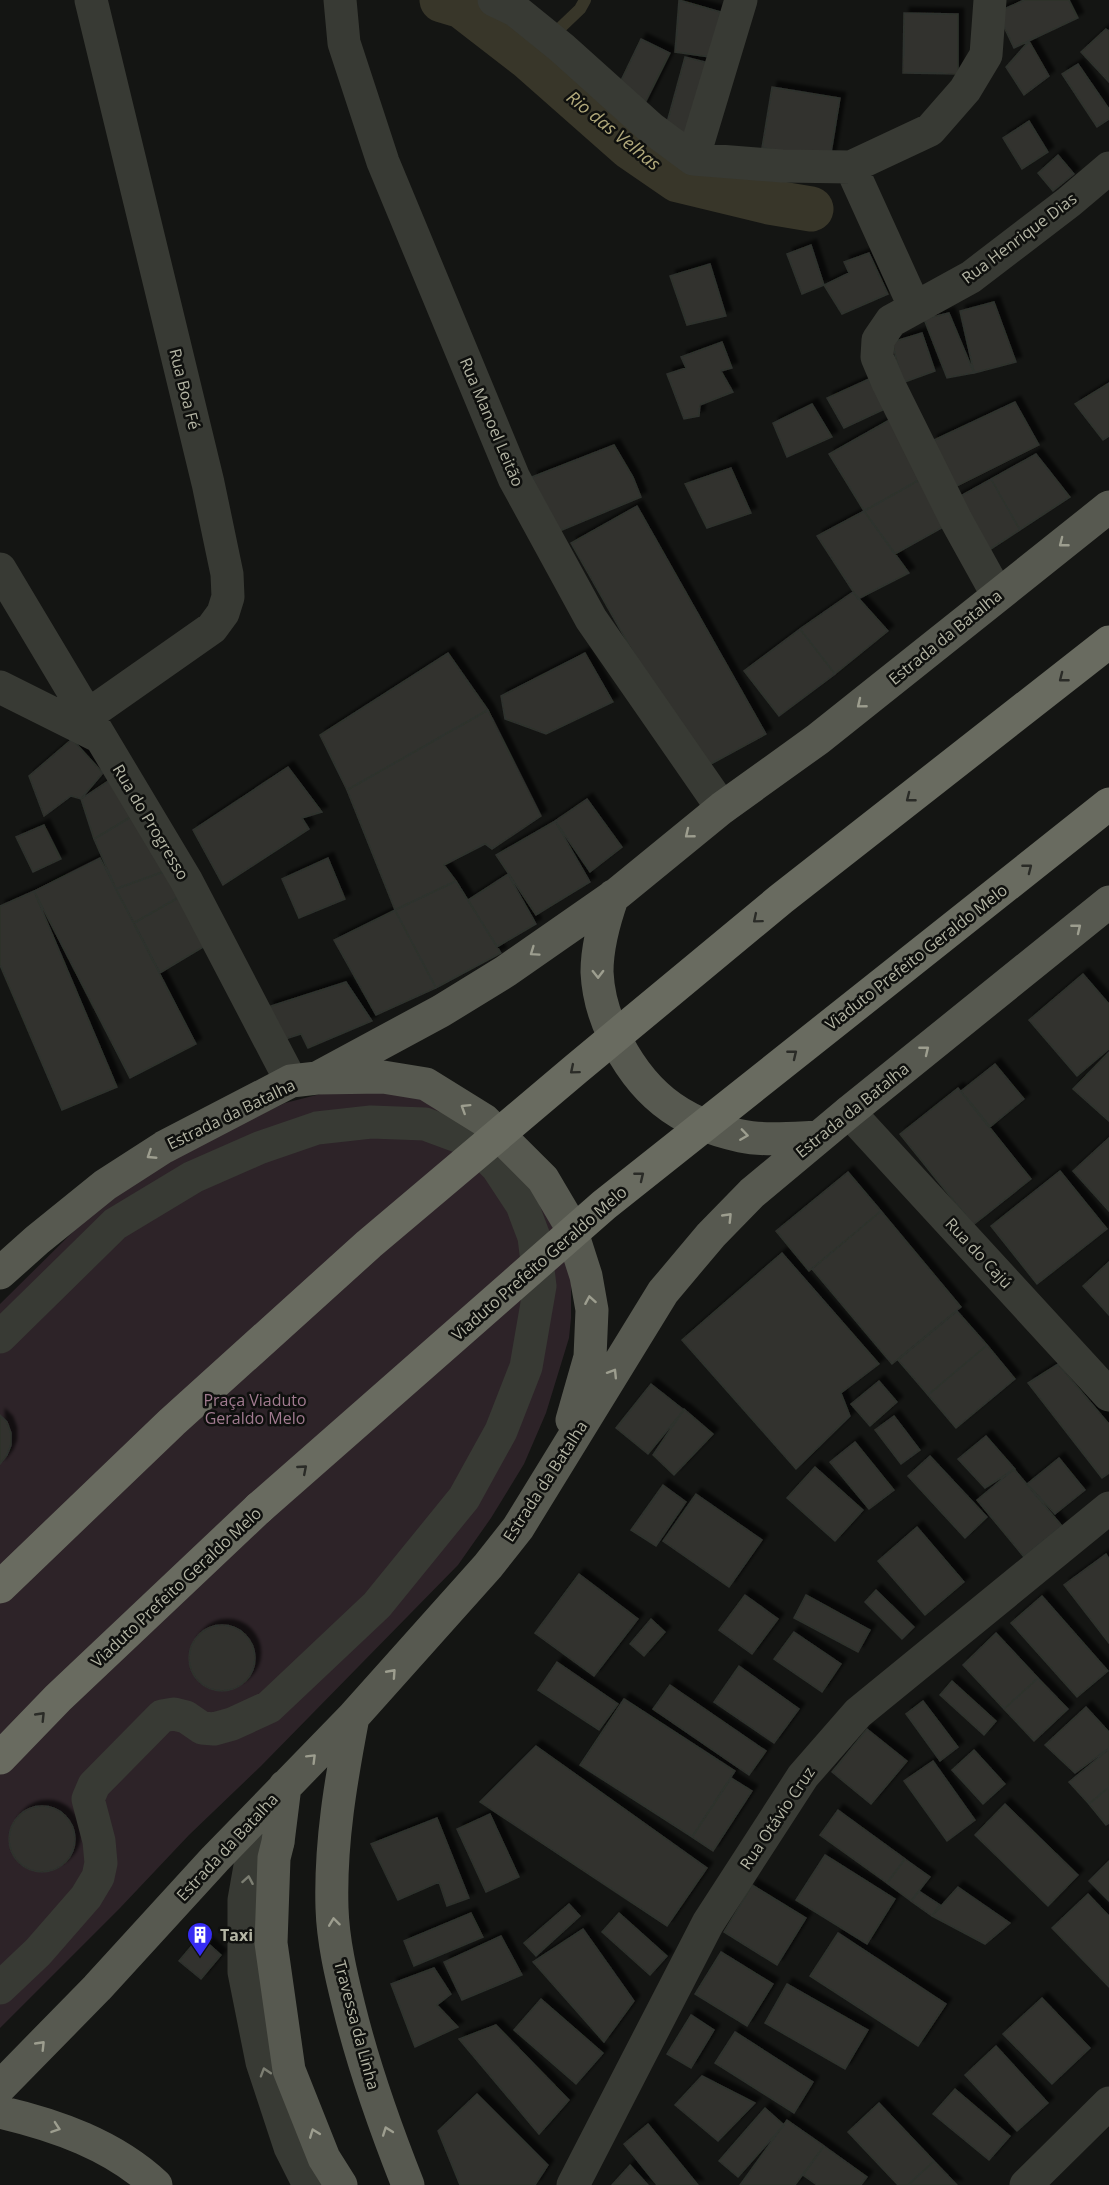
<svg xmlns="http://www.w3.org/2000/svg" width="1109" height="2185" font-family="'Open Sans',sans-serif">
  <defs>
    <filter id="shadow"><feDropShadow dx="5.5" dy="-5.5" stdDeviation="1.5" flood-color="#0009"/></filter>
  </defs>
  <rect width="100%" height="100%" fill="#141513"/>
  <path fill="#2d2328" d="M340,1089L423,1090L522,1171L556,1233L571,1277V1318L569,1338L546,1413L524,1464L491,1518L458,1565L261,1766L189,1835L120,1908L0,2028V1304L90,1215L172,1158L285,1103Z"/>
  <g fill="none" stroke-linecap="round" stroke-linejoin="round">
    <path stroke="#383629" stroke-width="12" d="M557,31L580,9L585,0
      M528,57L533,52"/>
    <path stroke="#383629" stroke-width="45" d="M442,0L462,6L528,57L630,147L678,180L769,202L811,209"/>
  </g>
  <path fill="#30312e" stroke="#2f312d" stroke-width="1.5" filter="url(#shadow)" d="M679,0L721,12L709,57L675,52Z
    M1024,0H1069L1078,18L1014,48L997,12Z
    M904,13L958,14V74L903,73Z
    M1106,29L1109,31V82L1081,52Z
    M641,39L670,53L643,107L615,93Z
    M1029,41L1049,76L1024,95L1006,67Z
    M685,57L713,64L692,145L663,137Z
    M1078,64L1109,109V119L1097,127L1062,74Z
    M772,87L840,98L830,159L762,148Z
    M1029,121L1048,152L1022,169L1003,138Z
    M1058,155L1074,174L1053,191L1038,173Z
    M811,245L824,285L802,294L787,254Z
    M869,253L888,294L842,314L824,285L849,273L844,262Z
    M710,264L726,316L687,325L670,276Z
    M994,302L1016,362L974,373L960,311Z
    M949,313L974,373L947,378L924,319Z
    M922,333L935,371L902,383L892,342Z
    M722,342L732,368L721,371L733,392L700,405L699,416L684,419L667,374L686,368L681,357Z
    M869,379L885,409L844,428L827,398Z
    M1109,383V436L1103,440L1075,404Z
    M1015,402L1039,445L949,490L932,441Z
    M812,404L832,437L787,457L773,423Z
    M891,419L921,479L864,511L829,454Z
    M614,445L633,477L641,497L555,533L532,477Z
    M1036,454L1070,497L1020,530L991,479Z
    M731,468L751,513L707,528L685,484Z
    M921,479L947,525L895,554L864,511Z
    M991,479L1020,530L988,551L955,499Z
    M637,506L766,734L700,770L571,543Z
    M864,511L909,573L858,599L817,536Z
    M853,592L888,631L835,674L800,629Z
    M800,629L835,674L779,716L744,671Z
    M448,653L488,710L347,790L320,735Z
    M585,653L613,702L546,734L505,719L501,696Z
    M488,710L541,816L492,849L485,844L444,865L456,881L395,910L347,790Z
    M72,739L103,773L81,799L71,796L44,816L29,776Z
    M288,767L322,812L302,818L309,829L223,885L193,830Z
    M111,779L134,815L94,839L81,799Z
    M587,799L622,847L590,872L555,821Z
    M134,815L168,870L116,889L94,839Z
    M555,821L590,882L536,915L496,855Z
    M44,825L61,859L33,872L16,837Z
    M100,858L196,1044L130,1078L34,891Z
    M328,858L345,899L299,918L282,879Z
    M168,870L181,896L134,923L116,889Z
    M508,874L536,924L497,947L468,900Z
    M456,881L501,953L436,988L395,910Z
    M34,891L117,1087L62,1110L0,965V906Z
    M181,896L205,946L160,973L134,923Z
    M395,910L436,988L376,1015L334,940Z
    M1083,974L1109,1004V1049L1077,1076L1029,1020Z
    M346,982L372,1021L308,1048L301,1034L285,1039L268,1007Z
    M1109,1052V1121L1073,1089Z
    M995,1064L1024,1099L990,1127L961,1091Z
    M958,1088L1031,1179L973,1225L900,1134Z
    M1109,1138V1211L1073,1171Z
    M1060,1171L1107,1229L1037,1284L991,1226Z
    M848,1172L881,1211L809,1271L776,1231Z
    M881,1211L961,1307L892,1364L812,1269Z
    M782,1253L879,1364L841,1393L850,1416L796,1469L682,1340Z
    M1109,1262V1315L1083,1286Z
    M957,1311L987,1345L928,1395L898,1360Z
    M987,1345L1015,1379L956,1428L928,1395Z
    M1058,1364L1109,1424V1473L1102,1478L1028,1383Z
    M879,1381L897,1402L870,1426L851,1404Z
    M651,1384L684,1410L648,1454L616,1428Z
    M684,1409L713,1434L674,1475L653,1455Z
    M0,1415L7,1422L11,1433V1445L7,1455L0,1464Z
    M894,1416L920,1450L901,1464L875,1430Z
    M986,1436L1015,1469L985,1488L958,1459Z
    M855,1442L894,1490L869,1509L830,1462Z
    M930,1456L987,1517L965,1538L908,1476Z
    M1059,1458L1085,1490L1055,1514L1027,1484Z
    M815,1467L863,1510L835,1541L787,1498Z
    M1014,1469L1062,1526L1024,1557L977,1500Z
    M663,1485L686,1502L656,1546L631,1530Z
    M696,1494L762,1540L729,1587L663,1541Z
    M917,1527L964,1582L925,1615L878,1561Z
    M1106,1554L1109,1559V1643L1064,1585Z
    M579,1574L638,1619L594,1676L535,1633Z
    M876,1590L914,1627L902,1639L865,1602Z
    M745,1595L778,1619L752,1654L719,1630Z
    M806,1595L870,1630L858,1652L794,1618Z
    M1042,1596L1108,1671L1077,1697L1011,1623Z
    M651,1619L665,1632L644,1656L630,1644Z
    M189 1658a33 33 0 1 1 66 0a33 33 0 1 1-66 0Z
    M794,1632L841,1664L822,1692L774,1659Z
    M996,1633L1038,1678L1004,1709L963,1665Z
    M557,1662L618,1704L599,1730L538,1690Z
    M739,1666L799,1709L774,1743L714,1702Z
    M1038,1678L1068,1709L1034,1741L1004,1709Z
    M952,1681L996,1721L984,1735L940,1695Z
    M670,1685L766,1751L749,1775L653,1709Z
    M624,1699L735,1771L692,1837L580,1765Z
    M923,1701L958,1747L940,1761L906,1714Z
    M1086,1707L1109,1732V1748L1075,1773L1045,1745Z
    M867,1729L907,1761L871,1804L832,1772Z
    M536,1746L707,1868L667,1926L480,1802Z
    M1109,1749V1787L1089,1804L1069,1782Z
    M974,1750L1005,1784L983,1804L952,1770Z
    M933,1761L975,1820L947,1841L904,1781Z
    M731,1778L752,1791L713,1851L692,1837Z
    M1109,1787V1823L1106,1825L1089,1804Z
    M1005,1804L1078,1875L1048,1906L975,1835Z
    M9 1839a33 33 0 1 1 66 0a33 33 0 1 1-66 0Z
    M838,1810L905,1859L887,1883L820,1835Z
    M490,1814L519,1877L486,1892L457,1829Z
    M437,1818L469,1898L447,1906L439,1882L398,1900L371,1844Z
    M825,1855L895,1899L867,1944L796,1900Z
    M905,1859L930,1877L911,1901L887,1883Z
    M1109,1861V1901L1089,1881Z
    M752,1885L806,1918L777,1965L724,1932Z
    M958,1887L1010,1923L985,1944L932,1916Z
    M919,1891L940,1905L932,1916L911,1901Z
    M1088,1894L1109,1916V1987L1052,1928Z
    M569,1904L580,1916L536,1956L524,1943Z
    M471,1913L483,1937L414,1966L404,1941Z
    M619,1913L667,1956L650,1975L602,1932Z
    M583,1929L634,2001L604,2042L533,1962Z
    M838,1933L946,2004L918,2046L810,1976Z
    M200,1936L221,1955L201,1979L179,1961Z
    M501,1936L522,1975L462,2000L444,1962Z
    M721,1952L773,1984L747,2026L695,1994Z
    M434,1968L451,1994L437,2005L458,2027L415,2047L391,1984Z
    M787,1984L868,2030L845,2069L765,2023Z
    M1042,1998L1090,2048L1052,2084L1003,2034Z
    M541,1999L603,2053L576,2084L514,2030Z
    M691,2015L714,2030L691,2068L667,2054Z
    M496,2025L569,2100L539,2134L459,2039Z
    M735,2032L813,2082L794,2113L715,2063Z
    M996,2046L1048,2103L1017,2131L965,2075Z
    M702,2076L755,2103L718,2141L675,2105Z
    M955,2089L1010,2136L989,2160L933,2114Z
    M477,2094L548,2165L535,2185H460L438,2131Z
    M879,2103L934,2161L908,2185H898L848,2132Z
    M765,2108L784,2125L738,2177L719,2161Z
    M787,2120L824,2146L795,2185H740Z
    M648,2124L698,2185H657L624,2144Z
    M824,2146L867,2177L861,2185H817L803,2175Z
    M934,2161L957,2185H908Z
    M630,2165L648,2185H612Z"/>
  <g fill="none" stroke-linecap="round" stroke-linejoin="round">
    <path stroke="#383a34" stroke-width="33" d="M340,0L344,43L383,162L514,478L591,619L722,808
      M494,0L515,10L562,48L651,128L693,159L782,166L851,167L930,130L965,90L986,55L990,0
      M693,159L741,0
      M851,167L915,308
      M0,569L186,880L291,1081
      M997,594L956,520L888,383L877,357L878,340L891,321L971,277L1069,202L1109,168
      M0,687L100,737
      M88,715L212,628L223,613L228,597L227,574L208,483L91,0
      M849,1112L1109,1395
      M0,1337L115,1224L193,1177L259,1148L317,1128L371,1122L425,1124L471,1141L497,1167L522,1205L534,1237L540,1286L526,1367L501,1431L464,1498L377,1605L269,1707L232,1724L214,1729L202,1728L186,1717L174,1714L162,1716L94,1785L88,1799L99,1841L101,1863L98,1877L86,1897L38,1952L0,1988
      M278,1842L250,1866L244,1900V1972L262,2062L290,2147L309,2185
      M573,2185L708,1923L803,1776L858,1713L1109,1508
      M1026,2185L1109,2103"/>
    <path stroke="#575950" stroke-width="33" d="M613,896C604,921 597,946 597,972C598,994 604,1015 613,1034C640,1091 678,1123 741,1136C764,1141 795,1138 819,1137
      M317,1078L441,1011L506,971L618,893L722,808L818,739L1109,507
      M0,1273L37,1240L105,1185L164,1147L291,1081L317,1078L383,1077L426,1084L484,1120L543,1179L569,1223L586,1276L592,1310L590,1357L572,1420
      M353,1717C341,1780 330,1843 332,1908C333,1941 341,1975 349,2007C364,2068 385,2127 408,2185
      M285,1786L278,1842L274,1858L271,1943L289,2070L324,2158L341,2185
      M0,2087L97,1988L215,1859L353,1717L488,1566L518,1528L663,1292L711,1235L752,1193L849,1112L1109,902
      M0,2112C56,2125 113,2145 156,2185"/>
    <path stroke="#696b60" stroke-width="33" d="M0,1758L58,1698L259,1508"/>
    <path stroke="#696b60" stroke-width="33" d="M259,1508L604,1205L1109,804
      M0,1587L172,1422L369,1244L576,1069L781,899L1109,642"/>
  </g>
  <defs><path id="oneway-chevron" d="M-2-3.5L2.5 0L-2 3.5" fill="none" stroke-width="1.6" stroke-linecap="round" stroke-linejoin="round" transform="scale(1.5)"/></defs>
  <g stroke="#9d9e8f">
    <use href="#oneway-chevron" transform="translate(1063 543) rotate(142)"/>
    <use href="#oneway-chevron" transform="translate(861 704) rotate(141)"/>
    <use href="#oneway-chevron" transform="translate(689 834) rotate(141)"/>
    <use href="#oneway-chevron" transform="translate(1077 928) rotate(-39)"/>
    <use href="#oneway-chevron" transform="translate(534 952) rotate(145)"/>
    <use href="#oneway-chevron" transform="translate(598 974) rotate(89)"/>
    <use href="#oneway-chevron" transform="translate(925 1050) rotate(-39)"/>
    <use href="#oneway-chevron" transform="translate(465 1108) rotate(-148)"/>
    <use href="#oneway-chevron" transform="translate(744 1135) rotate(8)"/>
    <use href="#oneway-chevron" transform="translate(151 1155) rotate(147)"/>
    <use href="#oneway-chevron" transform="translate(728 1217) rotate(-46)"/>
    <use href="#oneway-chevron" transform="translate(590 1300) rotate(-100)"/>
    <use href="#oneway-chevron" transform="translate(613 1373) rotate(-58)"/>
    <use href="#oneway-chevron" transform="translate(392 1673) rotate(-48)"/>
    <use href="#oneway-chevron" transform="translate(312 1758) rotate(-45)"/>
    <use href="#oneway-chevron" transform="translate(334 1922) rotate(-97)"/>
    <use href="#oneway-chevron" transform="translate(41 2045) rotate(-46)"/>
    <use href="#oneway-chevron" transform="translate(56 2128) rotate(19)"/>
    <use href="#oneway-chevron" transform="translate(387 2131) rotate(-110)"/>
    <use href="#oneway-chevron" transform="translate(314 2133) rotate(-111)"/>
  </g>
  <g stroke="#2a2b27">
    <use href="#oneway-chevron" transform="translate(1063 678) rotate(142)"/>
    <use href="#oneway-chevron" transform="translate(910 798) rotate(142)"/>
    <use href="#oneway-chevron" transform="translate(1028 868) rotate(-38)"/>
    <use href="#oneway-chevron" transform="translate(757 919) rotate(140)"/>
    <use href="#oneway-chevron" transform="translate(793 1054) rotate(-39)"/>
    <use href="#oneway-chevron" transform="translate(574 1070) rotate(140)"/>
    <use href="#oneway-chevron" transform="translate(640 1176) rotate(-39)"/>
    <use href="#oneway-chevron" transform="translate(303 1469) rotate(-41)"/>
    <use href="#oneway-chevron" transform="translate(41 1716) rotate(-46)"/>
  </g>
  <g stroke="#7c7e72">
    <use href="#oneway-chevron" transform="translate(248 1880) rotate(-80)"/>
    <use href="#oneway-chevron" transform="translate(265 2072) rotate(-107)"/>
  </g>
  <defs>
    <symbol id="building-pin" viewBox="-11 -11 22 30"><path d="M0 17L-7.5 6A9.5 9.5 0 1 1 7.5 6Z" fill="#362cf3" stroke="#0f100e"/><path d="M-4-6H4V6H1V3H-1V6H-4ZM-2.5-4.3h1.7v1.8h-1.7ZM.8-4.3h1.7v1.8H.8ZM-2.5-1h1.7V.8h-1.7ZM.8-1h1.7V.8H.8Z" fill="#fff"/></symbol>
  </defs>
  <g fill-rule="evenodd">
    <use href="#building-pin" x="185" y="1920" width="30" height="40"/>
  </g>
  <g text-anchor="middle" dominant-baseline="central" stroke-width="5" stroke-linejoin="round" paint-order="stroke">
    <g font-size="16" fill="#b4b5a4" stroke="#0f100e">
      <text transform="translate(1019 238) rotate(-37)">Rua Henrique Dias</text>
      <text transform="translate(185 389) rotate(76)">Rua Boa Fé</text>
      <text transform="translate(492 422) rotate(67)">Rua Manoel Leitão</text>
      <text transform="translate(945 637) rotate(-39)">Estrada da Batalha</text>
      <text transform="translate(151 822) rotate(59)">Rua do Progresso</text>
      <text transform="translate(916 957) rotate(-38)">Viaduto Prefeito Geraldo Melo</text>
      <text transform="translate(852 1110) rotate(-39)">Estrada da Batalha</text>
      <text transform="translate(231 1114) rotate(-26)">Estrada da Batalha</text>
      <text transform="translate(979 1253) rotate(47)">Rua do Cajú</text>
      <text transform="translate(539 1263) rotate(-41)">Viaduto Prefeito Geraldo Melo</text>
      <text transform="translate(545 1481) rotate(-57)">Estrada da Batalha</text>
      <text transform="translate(176 1587) rotate(-43)">Viaduto Prefeito Geraldo Melo</text>
      <text transform="translate(777 1818) rotate(-56)">Rua Otávio Cruz</text>
      <text transform="translate(227 1847) rotate(-47)">Estrada da Batalha</text>
      <text transform="translate(357 2025) rotate(75)">Travessa da Linha</text>
    </g>
    <g font-size="16" fill="#a17b90" stroke="#0f100e">
      <text x="255" y="1400">Praça Viaduto<tspan x="255" dy="18">Geraldo Melo</tspan></text>
    </g>
    <g font-size="16" font-weight="bold" fill="#b4b5a4" stroke="#0f100e" text-anchor="start">
      <text x="220" y="1935">Taxi</text>
    </g>
    <g font-size="18" font-style="italic" fill="#b1a97b" stroke="#0f100e">
      <text transform="translate(614 130) rotate(39)">Rio das Velhas</text>
    </g>
  </g>
</svg>
